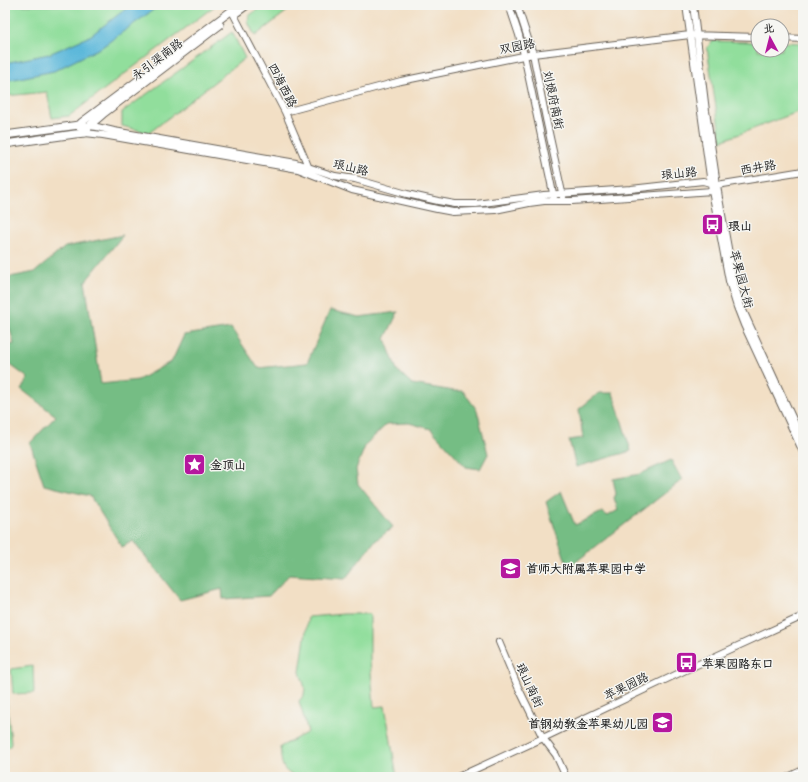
<svg xmlns="http://www.w3.org/2000/svg" width="808" height="782" font-family="Delius,'LXGW WenKai TC',sans-serif">
  <rect width="100%" height="100%" fill="#f6f6f2"/>
  <filter id="ink" filterUnits="userSpaceOnUse"><feTurbulence type="fractalNoise" baseFrequency=".025" numOctaves="2"/><feDisplacementMap in="SourceGraphic" scale="8" xChannelSelector="R" yChannelSelector="G"/><feConvolveMatrix kernelMatrix="1 2 1 2 8 2 1 2 1" color-interpolation-filters="sRGB"/></filter>
  <filter id="wash" filterUnits="userSpaceOnUse"><feTurbulence type="fractalNoise" baseFrequency=".012" numOctaves="4" result="noise"/><feDisplacementMap in="SourceGraphic" scale="16" xChannelSelector="R" yChannelSelector="G"/><feGaussianBlur stdDeviation="0.9" result="paint"/><feColorMatrix in="noise" values="0 0 0 0 0 0 0 0 0 0 0 0 0 0 0 0 0 1.4 0 .05"/><feComposite in="paint" operator="in"/></filter>
  <g filter="url(#wash)">
    <rect width="100%" height="100%" fill="#f2dfc5"/>
    <path fill="#91de9c" stroke="#567d5c" d="M5,5H216L69,116L52,118L47,92L5,96Z
      M263,5H295L255,36L248,22L249,16Z
      M232,32L245,58L149,133L122,126V112Z
      M712,41L758,42V50H782V42L803,43V110L721,141L707,48Z
      M344,614H370V660L374,707L385,706L397,777H296C280,770 282,763 280,747L308,732L299,701L304,695L305,688L300,672L308,617Z
      M33,666L34,693L13,694L11,669Z
      M5,684L11,743L10,746L5,750Z"/>
    <path fill="#74bd84" stroke="#486c50" d="M123,235L85,282L101,384L138,380L172,361L184,335L231,328L258,368L307,363L330,310L359,317L398,312L385,339L397,370L412,384L454,391H463L477,410L488,454L480,469L466,467L431,429L409,423L387,424L366,444L356,469L358,484L393,527L374,542L345,579L289,575L269,596L223,599L222,589L180,600L133,541L122,547L90,496L44,485L30,443L56,416L21,389L28,378L5,361V346L14,344L5,312V278L35,272L65,247Z
      M599,393H613L631,451L576,467L569,440L583,438L579,409Z
      M671,460L682,480L568,568L546,502L561,491L575,525L602,512L608,516L618,510L614,498L616,494L613,479L640,474Z"/>
    <path fill="#5cb8da" stroke="#3c6a7b" d="M131,5H160L102,47L54,71L5,81V63L49,54L90,36Z"/>
  </g>
  <g filter="url(#ink)">
    <g fill="none" stroke-linecap="round" stroke-linejoin="round">
      <defs>
        <path id="secondary" d="M509,5L519,35L524,55L554,198
          M517,5L533,54L546,119L563,197
          M686,5L712,191L729,281L737,307L744,325L803,452
          M693,5L706,111L719,198L735,287L741,306L803,441
          M234,15L285,112L308,166
          M782,38L803,39
          M285,112L401,81L533,54L690,35L758,37
          M79,125L97,127L114,131L296,163L335,176L355,179L407,194L438,201L455,204H476L544,195L631,189L703,181L717,185
          M85,133L103,135L298,169L352,190L437,209L453,212L495,210L529,203L544,201H572L712,191L717,185
          M717,185L803,171
          M499,642L518,687L543,738L556,755L566,777
          M458,777L543,738L690,668L803,616
          M788,777L803,770"/>
        <path id="primary" d="M236,13L247,5
          M85,133L79,125L82,122L239,5
          M85,133L89,126L103,114L220,25
          M5,135L79,125
          M5,144L75,134L85,133"/>
      </defs>
      <use href="#secondary" stroke="#676057" stroke-width="8"/>
      <use href="#primary" stroke="#676057" stroke-width="9"/>
      <use href="#secondary" stroke="#fff" stroke-width="6"/>
      <use href="#primary" stroke="#fff" stroke-width="7"/>
    </g>
  </g>
  <defs>
    <symbol id="bus-square" viewBox="-11 -11 22 22"><rect x="-9" y="-9" width="18" height="18" rx="4" fill="#b5179e" stroke="#f6f6f2"/><path d="M-5-6H5V4H4V6H2V4H-2V6H-4V4H-5ZM-3.5-4V0h7V-4ZM-3.5 1.2v1.5H-2V1.2ZM2 1.2v1.5H3.5V1.2Z" fill="#fff"/></symbol>
    <symbol id="sight-square" viewBox="-11 -11 22 22"><rect x="-9" y="-9" width="18" height="18" rx="4" fill="#b5179e" stroke="#f6f6f2"/><path d="M0-6L1.8-2.2L6-1.7L2.9 1.2L3.7 5.4L0 3.3L-3.7 5.4L-2.9 1.2L-6-1.7L-1.8-2.2Z" fill="#fff"/></symbol>
    <symbol id="school-square" viewBox="-11 -11 22 22"><rect x="-9" y="-9" width="18" height="18" rx="4" fill="#b5179e" stroke="#f6f6f2"/><path d="M0-5L7-2L0 1L-7-2ZM-4 1L0 2.5L4 1V4Q0 6-4 4Z" fill="#fff"/></symbol>
  </defs>
  <g fill-rule="evenodd">
    <use href="#bus-square" x="700" y="212" width="25" height="25"/>
    <use href="#sight-square" x="182" y="452" width="25" height="25"/>
    <use href="#school-square" x="498" y="556" width="25" height="25"/>
    <use href="#bus-square" x="674" y="650" width="25" height="25"/>
    <use href="#school-square" x="650" y="710" width="25" height="25"/>
  </g>
  <g text-anchor="middle" dominant-baseline="central" stroke-width="3" stroke-linejoin="round" paint-order="stroke">
    <g font-size="12" fill="#1c1c1c" stroke="#f6f6f2">
      <text transform="translate(517 46) rotate(-11)">双园路</text>
      <text transform="translate(157 59) rotate(-37)">永引渠南路</text>
      <text transform="translate(283 85) rotate(63)">四海西路</text>
      <text transform="translate(554 100) rotate(78)">刘娘府南街</text>
      <text transform="translate(351 167) rotate(13)">琅山路</text>
      <text transform="translate(758 167) rotate(-10)">西井路</text>
      <text transform="translate(679 173) rotate(-6)">琅山路</text>
      <text transform="translate(742 279) rotate(75)">苹果园大街</text>
      <text transform="translate(530 685) rotate(65)">琅山南街</text>
      <text transform="translate(626 686) rotate(-26)">苹果园路</text>
    </g>
    <g font-size="12" font-weight="bold" fill="#1c1c1c" stroke="#f6f6f2" text-anchor="start">
      <text x="728" y="225">琅山</text>
      <text x="210" y="464">金顶山</text>
      <text x="526" y="568">首师大附属苹果园中学</text>
      <text x="702" y="663">苹果园路东口</text>
      <text x="648" y="723" text-anchor="end">首钢幼教金苹果幼儿园</text>
    </g>
  </g>
  <rect width="808" height="782" fill="none" stroke="#f6f6f2" stroke-width="20"/>
  <g transform="translate(770 38) rotate(353)"><circle r="19" fill="#f6f6f2" stroke="#9f9f9c"/>
  <path d="M0-3L7 15L0 10L-7 15Z" fill="#b5179e"/>
  <text y="-6" font-size="11" font-weight="bold" text-anchor="middle" fill="#1c1c1c">北</text>
  </g>
</svg>
